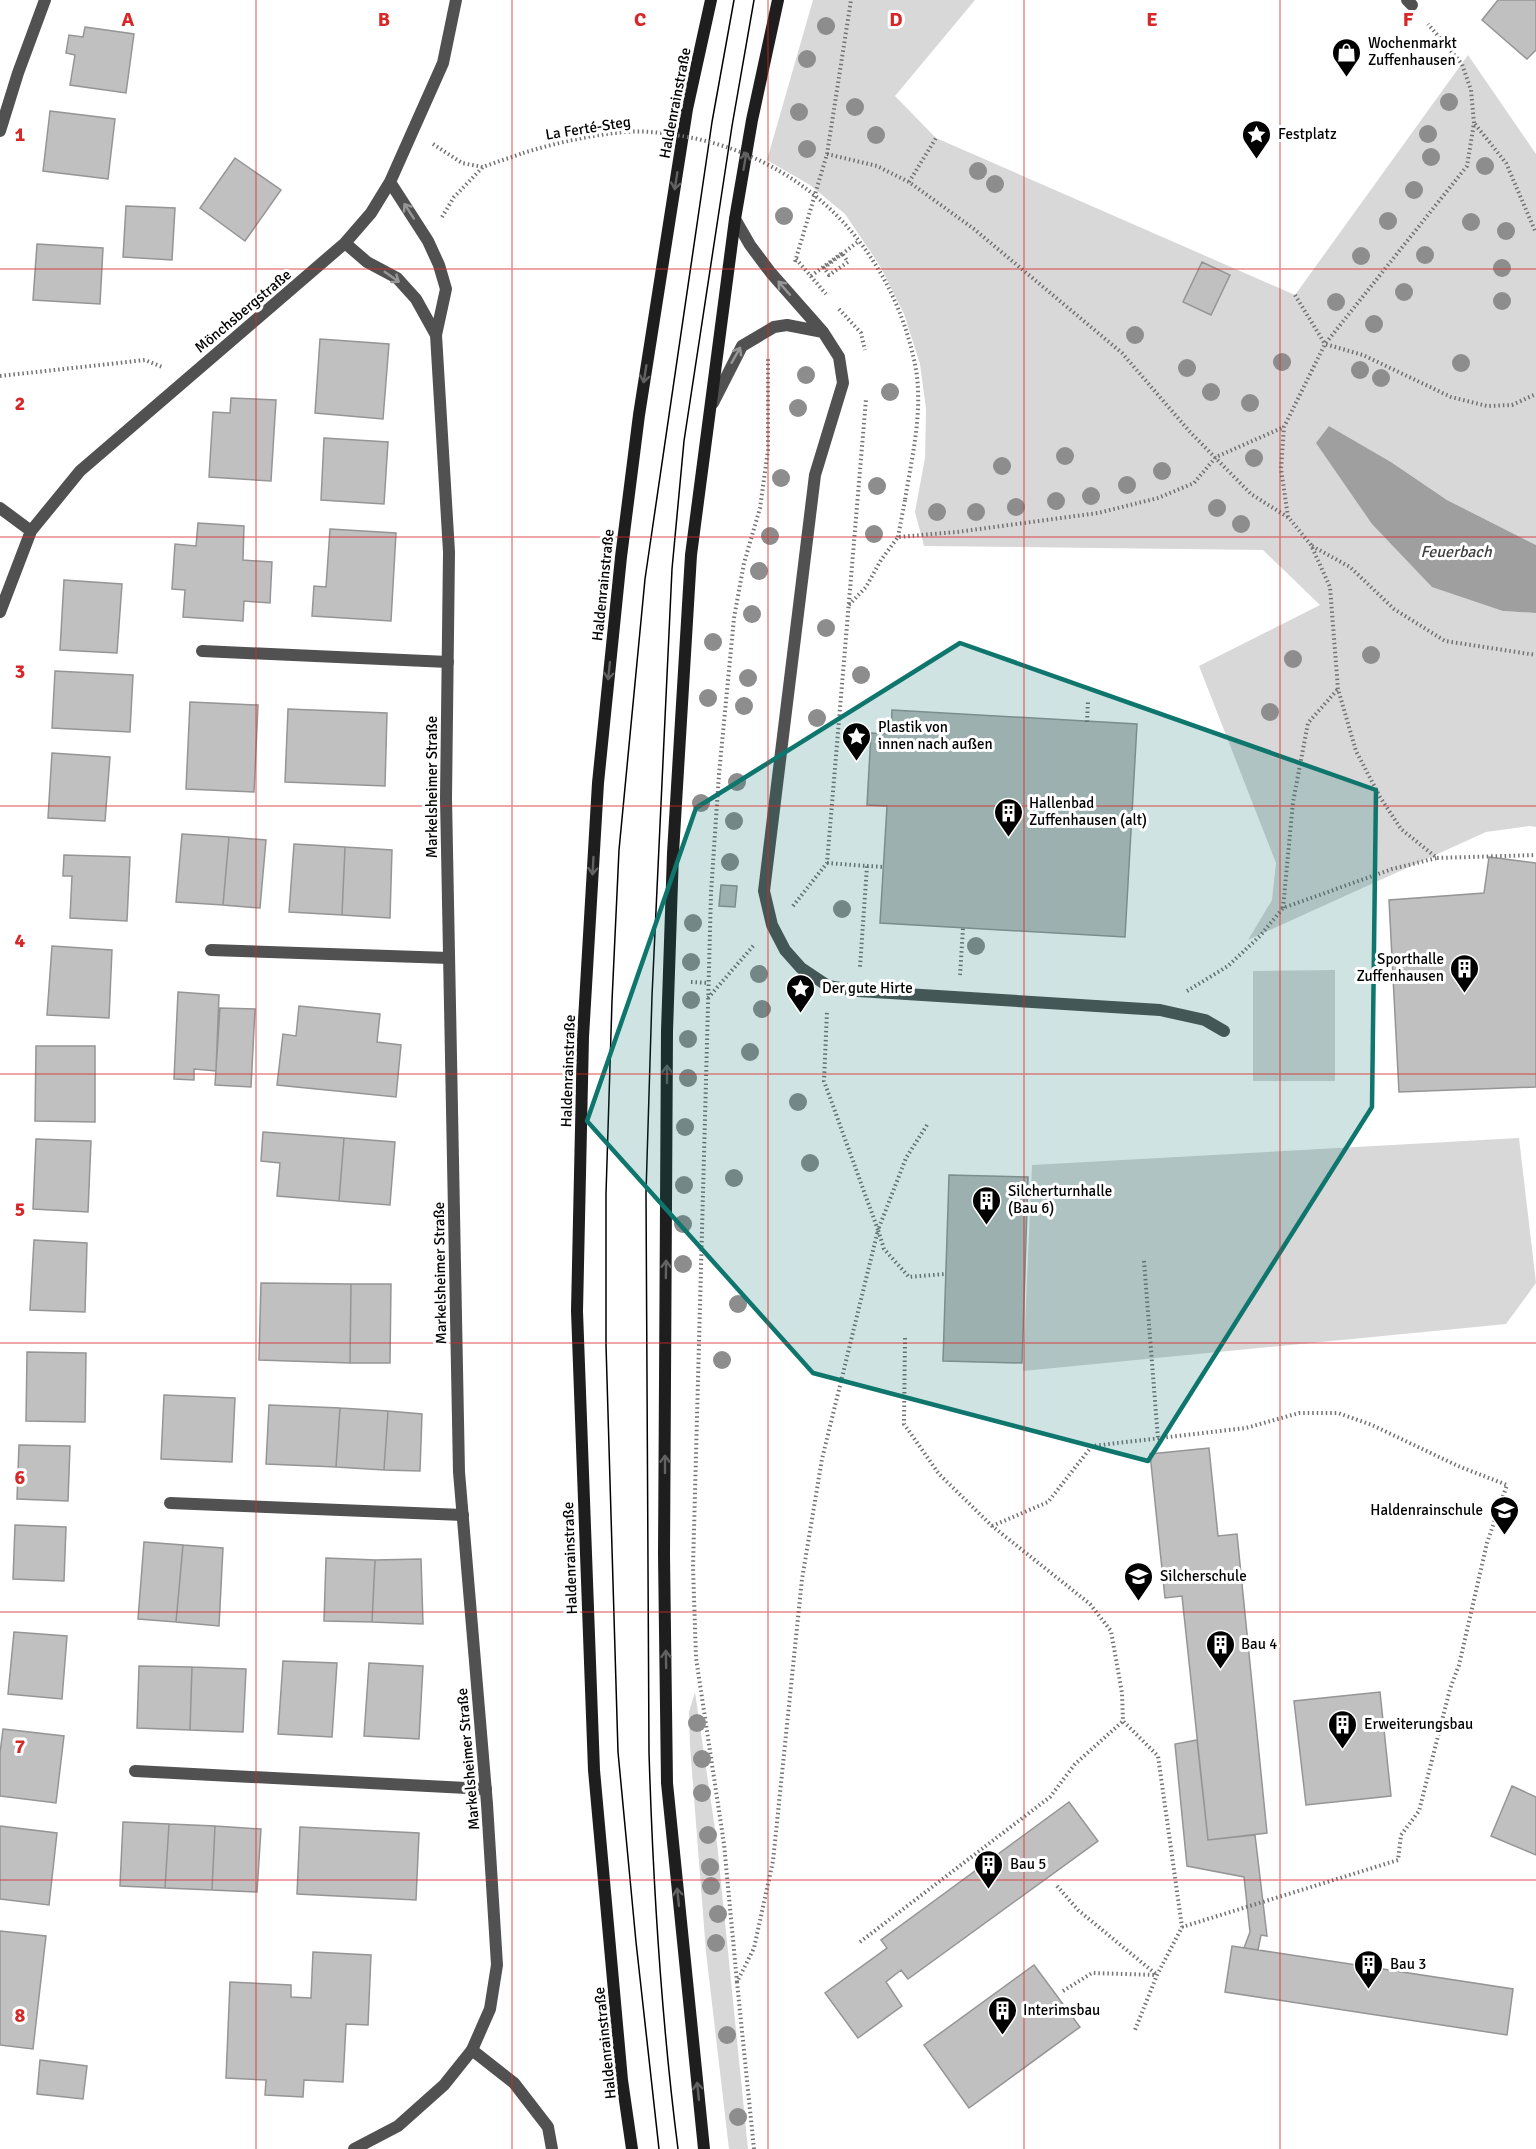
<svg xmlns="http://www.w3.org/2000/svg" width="1536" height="2149" font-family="Signika,sans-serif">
  <rect width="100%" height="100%" fill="#fff"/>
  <path fill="#d8d8d8" d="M813,0H975L895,96L936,138L1295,295L1468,55L1536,154V545L1447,500L1391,462L1329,426L1503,611L1536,613V827L1530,826L1486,832L1248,940L1272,900L1276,863L1199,666L1320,605L1263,550L924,546L915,512L925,458L926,409L920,364L904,314L880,266L845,214L810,185L767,160Z
    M1335,970V1081H1253V971Z
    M1519,1138L1536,1283L1506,1324L1023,1371L1032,1165Z
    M695,1692L717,1843L748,2149H729L706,1952L690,1746L689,1712Z"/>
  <path fill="#9f9f9f" d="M1329,426L1391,462L1447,500L1536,545V613L1503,611L1432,587L1372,524L1316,443Z"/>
  <path fill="#c0c0c0" stroke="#959595" stroke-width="1.5" d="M1498,0H1536V50L1527,59L1482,20Z
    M85,27L134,34L126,93L70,85L75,55L66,53L69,35L83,37Z
    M50,111L115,119L108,179L43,171Z
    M235,158L281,190L245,241L200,208Z
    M126,206L175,208L172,260L123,257Z
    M37,244L103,248L100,304L33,300Z
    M1202,262L1230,275L1211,315L1183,302Z
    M320,339L389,344L383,419L315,413Z
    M231,398L276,400L271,481L209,477L213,412L230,413Z
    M324,438L388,442L384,504L321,500Z
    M198,523L244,526L243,560L272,562L270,603L244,601L243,621L183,617L185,590L172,589L175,544L196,546Z
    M330,529L396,533L391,621L312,616L314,586L326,587Z
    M64,580L122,584L117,653L60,650Z
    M55,671L133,675L130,732L52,728Z
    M190,702L258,705L254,792L186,789Z
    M288,709L387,713L385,786L285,782Z
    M892,710L1137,724L1125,937L880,923L887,806L867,805L871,733L891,734Z
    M52,753L110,757L105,821L48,818Z
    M182,834L229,837L223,905L176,902Z
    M229,837L266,840L260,908L223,905Z
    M294,844L345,847L342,915L289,912Z
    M345,847L392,850L390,918L342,915Z
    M64,855L130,857L127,921L70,918L72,876H63Z
    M1489,857L1536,863V1087L1399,1092L1389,900L1484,893Z
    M721,885L737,886L735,907L719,906Z
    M52,946L112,950L109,1018L47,1015Z
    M178,992L219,995L216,1071L194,1069V1080L174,1079Z
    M299,1006L380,1014L377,1042L401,1045L396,1097L277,1085L283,1034L296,1036Z
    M220,1008L255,1009L251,1087L215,1085Z
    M36,1046H95V1122L35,1121Z
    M263,1132L344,1138L339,1201L277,1196L280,1163L261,1161Z
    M344,1138L395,1142L390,1205L339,1201Z
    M36,1139L91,1141L88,1212L33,1209Z
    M949,1175L1028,1177L1022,1363L943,1361Z
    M34,1240L87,1243L85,1312L30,1310Z
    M261,1283L351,1284L350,1363L259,1360Z
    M351,1284H391L390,1363H350Z
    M27,1352L86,1353L85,1422L26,1421Z
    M164,1395L235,1398L232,1462L161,1459Z
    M269,1405L340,1408L336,1467L266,1464Z
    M340,1408L388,1411L384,1470L336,1467Z
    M388,1411L422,1414L420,1471L384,1470Z
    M19,1445L70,1446L68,1501L17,1499Z
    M1209,1448L1218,1536L1237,1534L1267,1833L1208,1840L1182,1596L1165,1598L1150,1454Z
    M15,1525L66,1527L64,1581L13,1579Z
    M144,1542L183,1545L176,1622L138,1619Z
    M183,1545L223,1548L219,1626L176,1622Z
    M326,1558L375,1560L372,1622L324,1621Z
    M421,1559L423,1624L372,1622L375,1560Z
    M14,1632L67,1636L62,1699L8,1694Z
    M283,1661L337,1663L332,1737L278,1734Z
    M369,1663L423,1666L419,1739L364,1736Z
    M139,1666L192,1667L190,1730L137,1728Z
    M192,1667L246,1669L243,1732L190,1730Z
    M1380,1692L1391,1796L1306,1805L1294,1701Z
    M3,1729L64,1736L56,1803L0,1796V1753Z
    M1197,1740L1208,1840L1255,1835L1267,1936L1261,1935L1258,1950L1244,1948L1250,1932L1244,1877L1187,1866L1175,1744Z
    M1512,1786L1536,1797V1855L1491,1836Z
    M1069,1802L1098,1841L908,1979L901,1970L886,1982L902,2006L858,2038L825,1993L887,1948L881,1940Z
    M123,1822L169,1824L165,1888L120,1886Z
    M169,1824L215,1826L212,1890L165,1888Z
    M0,1826L57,1833L49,1905L0,1899Z
    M215,1826L261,1829L257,1892L212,1890Z
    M300,1827L419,1833L416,1900L297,1894Z
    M0,1931L46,1936L33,2049L0,2045Z
    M1232,1946L1513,1989L1507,2035L1225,1992Z
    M313,1952L371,1955L368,2025L346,2024L343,2082L304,2080L303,2097L265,2095L266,2080L226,2078L230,1982L291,1985V1997L311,1998Z
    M1034,1965L1080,2027L969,2108L924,2045Z
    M40,2060L87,2066L83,2099L37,2094Z"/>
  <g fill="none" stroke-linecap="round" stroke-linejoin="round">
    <path stroke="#737373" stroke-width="4" stroke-dasharray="1.5 3" stroke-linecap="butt" d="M1475,124L1506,163L1536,233
      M433,144L462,163L483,167
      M827,154L877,166L909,182L974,229L1122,353L1190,432L1251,494L1289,518L1311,545L1330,587L1338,689L1356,751L1380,797L1401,829L1437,858L1536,855
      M909,182L936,138
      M442,217L454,197L483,167L523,153
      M796,259L826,294
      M795,262L827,154L851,0
      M811,276L842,253L848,262L829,275L824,268L859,241
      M1295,295L1325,344L1363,355L1451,397L1487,406L1512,405L1536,394
      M839,309L861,333L865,350
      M0,376L145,360L162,367
      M1288,517L1281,469L1284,427L1325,344L1467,166L1474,123L1471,90L1462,64L1428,24
      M898,537L905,500
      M1312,546L1350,567L1394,609L1445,641L1536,655
      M849,605L866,587L881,560L898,537L957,532L1098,513L1158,498L1194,483L1216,457L1284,427
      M1087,722L1088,701
      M827,863L867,866L860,967
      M867,866L884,867
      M793,906L827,863L866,399
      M1283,908L1293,802L1308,723L1338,689
      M960,975L963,928
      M691,982L709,983
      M1187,991L1228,966L1260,936L1283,908L1392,869L1437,858
      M708,998L754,945
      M927,1125L906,1158L878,1230L884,1249L909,1277L945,1274
      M1144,1261L1158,1439
      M905,1338L904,1424L939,1474L992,1526L1090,1604L1111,1631L1122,1693L1123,1721L1158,1756L1182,1927L1157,1975L1135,2030
      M992,1526L1048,1502L1092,1446L1246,1428L1299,1413H1338L1372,1425L1458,1466L1507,1485L1487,1543L1459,1665L1450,1689L1419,1811L1401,1835L1398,1860L1182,1927
      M1057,1886L1078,1910L1157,1975
      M860,1942L1050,1797L1075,1764L1123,1721
      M737,1982L724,1844L696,1658L693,1567L711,893L719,774L734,618L744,563L760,508L768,450V358
      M1063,1991L1092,1973L1156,1975
      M754,2149L737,1982L754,1948L773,1861L802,1579L822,1459L878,1230L824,1081L827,1011"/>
    <path stroke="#515151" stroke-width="12" d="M1407,0L1412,5
      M735,219L750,245L771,273L823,332L839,357L843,383L815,475L764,891L772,925L785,950L801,968L828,986L858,991L1160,1010L1205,1020L1224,1031
      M713,403L742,346L774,327L787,325L823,332
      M202,651L448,662
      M211,950L449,958
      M170,1503L463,1515
      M135,1771L486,1789
      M472,2050L514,2083L548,2127L552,2149"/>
    <path stroke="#515151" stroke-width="12" d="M0,131L18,73L45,0
      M345,243L367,262L397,278L416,299L436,335
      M0,508L31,531
      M0,612L31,531L80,471L345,243L371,213L390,182L443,63L456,0
      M354,2149L398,2126L444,2085L472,2050L490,2009L497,1965L487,1804L459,1472L446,798L449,552L436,335L446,289L439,265L428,241L390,182"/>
    <path stroke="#1e1e1e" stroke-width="12" d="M632,2149L622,2080L594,1770L577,1311L583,1037L598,783L621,557L639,415L687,109L711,0
      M704,2149L667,1783L664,1555L667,1031L673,853L691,555L735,219L752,120L778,0"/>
    <path stroke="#000" stroke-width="1.5" d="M659,2149L636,1942L618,1752L606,1345V1194L612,1001L619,850L645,579L712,122L734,0
      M678,2149C661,2017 653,1885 649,1752L646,1193L652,996L672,569L684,441L732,126L754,0"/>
    <path stroke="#737373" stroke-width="4" stroke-dasharray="1.5 3" stroke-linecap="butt" d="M523,153C556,143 590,135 625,132C647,130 671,134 693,138C808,162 891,249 915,364C924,409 912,456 905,500"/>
  </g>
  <g fill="#8d8d8d">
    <circle cx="826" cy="26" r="9"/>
    <circle cx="807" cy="59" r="9"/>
    <circle cx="1449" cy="102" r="9"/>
    <circle cx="855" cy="107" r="9"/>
    <circle cx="799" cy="112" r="9"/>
    <circle cx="1428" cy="134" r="9"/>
    <circle cx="876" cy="135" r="9"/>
    <circle cx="807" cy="149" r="9"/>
    <circle cx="1431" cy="157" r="9"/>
    <circle cx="1485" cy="166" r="9"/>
    <circle cx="978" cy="171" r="9"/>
    <circle cx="995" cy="184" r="9"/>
    <circle cx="1414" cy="190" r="9"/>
    <circle cx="784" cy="216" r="9"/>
    <circle cx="1388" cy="221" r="9"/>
    <circle cx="1471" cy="222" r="9"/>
    <circle cx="1506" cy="231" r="9"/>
    <circle cx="1425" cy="255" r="9"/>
    <circle cx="1361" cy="256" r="9"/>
    <circle cx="1502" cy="268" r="9"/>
    <circle cx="1404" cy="292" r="9"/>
    <circle cx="1502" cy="301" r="9"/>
    <circle cx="1336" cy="302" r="9"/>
    <circle cx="1374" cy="324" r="9"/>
    <circle cx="1135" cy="335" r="9"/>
    <circle cx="1282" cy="362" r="9"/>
    <circle cx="1461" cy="363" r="9"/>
    <circle cx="1187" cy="368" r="9"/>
    <circle cx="1360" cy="370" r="9"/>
    <circle cx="806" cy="375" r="9"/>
    <circle cx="1381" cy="378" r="9"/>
    <circle cx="890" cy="392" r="9"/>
    <circle cx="1211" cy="392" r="9"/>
    <circle cx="1250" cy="403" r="9"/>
    <circle cx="798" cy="408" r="9"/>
    <circle cx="1065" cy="456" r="9"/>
    <circle cx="1254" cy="458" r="9"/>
    <circle cx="1002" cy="466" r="9"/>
    <circle cx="1162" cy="471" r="9"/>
    <circle cx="781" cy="478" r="9"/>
    <circle cx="1127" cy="485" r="9"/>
    <circle cx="877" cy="486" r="9"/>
    <circle cx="1091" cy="496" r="9"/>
    <circle cx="1056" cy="501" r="9"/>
    <circle cx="1016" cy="507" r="9"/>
    <circle cx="1217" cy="508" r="9"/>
    <circle cx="937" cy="512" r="9"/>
    <circle cx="976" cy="512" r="9"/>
    <circle cx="1241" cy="524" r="9"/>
    <circle cx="874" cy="534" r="9"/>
    <circle cx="770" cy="536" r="9"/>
    <circle cx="759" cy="571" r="9"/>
    <circle cx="752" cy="614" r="9"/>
    <circle cx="826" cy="628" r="9"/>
    <circle cx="713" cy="642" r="9"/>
    <circle cx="1371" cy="655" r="9"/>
    <circle cx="1293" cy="659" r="9"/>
    <circle cx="861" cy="675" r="9"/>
    <circle cx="748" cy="678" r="9"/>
    <circle cx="708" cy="698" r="9"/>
    <circle cx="744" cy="706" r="9"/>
    <circle cx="1270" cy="712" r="9"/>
    <circle cx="817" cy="718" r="9"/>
    <circle cx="737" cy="782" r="9"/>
    <circle cx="701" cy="803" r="9"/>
    <circle cx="734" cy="821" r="9"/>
    <circle cx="730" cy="862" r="9"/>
    <circle cx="842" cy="909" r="9"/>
    <circle cx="693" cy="923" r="9"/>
    <circle cx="976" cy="946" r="9"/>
    <circle cx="691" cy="962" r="9"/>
    <circle cx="759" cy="974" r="9"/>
    <circle cx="691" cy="1000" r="9"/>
    <circle cx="762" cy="1009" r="9"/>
    <circle cx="688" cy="1039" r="9"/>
    <circle cx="750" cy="1052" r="9"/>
    <circle cx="688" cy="1078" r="9"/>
    <circle cx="798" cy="1102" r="9"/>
    <circle cx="685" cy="1127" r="9"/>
    <circle cx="810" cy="1163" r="9"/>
    <circle cx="734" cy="1178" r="9"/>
    <circle cx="684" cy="1185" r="9"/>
    <circle cx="683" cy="1224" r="9"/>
    <circle cx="683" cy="1264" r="9"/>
    <circle cx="738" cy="1304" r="9"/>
    <circle cx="722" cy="1360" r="9"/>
    <circle cx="697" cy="1723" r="9"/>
    <circle cx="702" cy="1759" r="9"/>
    <circle cx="702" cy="1793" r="9"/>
    <circle cx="708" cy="1835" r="9"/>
    <circle cx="710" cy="1867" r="9"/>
    <circle cx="711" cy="1886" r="9"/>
    <circle cx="718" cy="1914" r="9"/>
    <circle cx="716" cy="1943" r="9"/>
    <circle cx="727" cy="2035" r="9"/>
    <circle cx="738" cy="2117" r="9"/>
  </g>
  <defs><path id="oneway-shaft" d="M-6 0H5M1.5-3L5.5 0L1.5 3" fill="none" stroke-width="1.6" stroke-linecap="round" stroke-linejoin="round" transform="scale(1.5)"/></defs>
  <g stroke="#626262">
    <use href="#oneway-shaft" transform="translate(745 161) rotate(-80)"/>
    <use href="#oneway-shaft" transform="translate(676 181) rotate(99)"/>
    <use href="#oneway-shaft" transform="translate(645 374) rotate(99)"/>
    <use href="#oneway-shaft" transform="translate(609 671) rotate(96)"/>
    <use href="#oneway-shaft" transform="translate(593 866) rotate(93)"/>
    <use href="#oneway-shaft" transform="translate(667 1074) rotate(-90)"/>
    <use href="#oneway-shaft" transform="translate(666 1269) rotate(-89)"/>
    <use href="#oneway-shaft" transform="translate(665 1464) rotate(-90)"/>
    <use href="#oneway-shaft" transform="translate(666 1659) rotate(-91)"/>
    <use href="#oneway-shaft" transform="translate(678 1897) rotate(-96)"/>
    <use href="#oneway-shaft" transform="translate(698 2091) rotate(-96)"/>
  </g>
  <g stroke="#979797">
    <use href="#oneway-shaft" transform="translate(409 211) rotate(-123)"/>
    <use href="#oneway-shaft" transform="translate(392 277) rotate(35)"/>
    <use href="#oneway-shaft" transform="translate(784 288) rotate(-131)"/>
    <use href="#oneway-shaft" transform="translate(736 355) rotate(-60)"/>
  </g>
  <path fill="#0f766e" fill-opacity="0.2" stroke="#0f766e" stroke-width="4.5" stroke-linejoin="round" d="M960,643L1376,790L1372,1107L1148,1461L813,1373L587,1121L696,808Z"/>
  <path fill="none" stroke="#d62828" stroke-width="1.5" stroke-opacity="0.55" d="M256,0V2149M512,0V2149M768,0V2149M1024,0V2149M1280,0V2149M0,269H1536M0,537H1536M0,806H1536M0,1074H1536M0,1343H1536M0,1612H1536M0,1880H1536"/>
  <defs>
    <symbol id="shop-pin" viewBox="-11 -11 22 30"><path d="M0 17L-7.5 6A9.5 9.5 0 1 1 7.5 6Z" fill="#000" stroke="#fff"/><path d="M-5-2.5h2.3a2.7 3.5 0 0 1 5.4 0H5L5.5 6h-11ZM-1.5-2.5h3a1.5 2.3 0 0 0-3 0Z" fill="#fff"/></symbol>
    <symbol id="sight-pin" viewBox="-11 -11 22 30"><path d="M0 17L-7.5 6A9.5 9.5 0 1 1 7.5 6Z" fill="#000" stroke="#fff"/><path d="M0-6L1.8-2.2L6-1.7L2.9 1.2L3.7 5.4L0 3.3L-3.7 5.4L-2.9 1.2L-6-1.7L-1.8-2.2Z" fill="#fff"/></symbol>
    <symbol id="building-pin" viewBox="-11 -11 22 30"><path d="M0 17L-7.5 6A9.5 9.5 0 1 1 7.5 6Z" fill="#000" stroke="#fff"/><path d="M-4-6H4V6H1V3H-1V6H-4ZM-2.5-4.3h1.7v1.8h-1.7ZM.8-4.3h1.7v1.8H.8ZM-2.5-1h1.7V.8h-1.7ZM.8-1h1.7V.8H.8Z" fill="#fff"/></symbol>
    <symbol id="school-pin" viewBox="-11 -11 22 30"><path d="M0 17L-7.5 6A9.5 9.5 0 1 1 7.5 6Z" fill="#000" stroke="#fff"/><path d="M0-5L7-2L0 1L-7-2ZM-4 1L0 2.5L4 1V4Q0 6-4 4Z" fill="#fff"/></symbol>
  </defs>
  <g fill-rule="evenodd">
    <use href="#shop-pin" x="1330" y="36" width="33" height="45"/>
    <use href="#sight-pin" x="1240" y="118" width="33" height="45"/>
    <use href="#sight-pin" x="840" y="720" width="33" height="45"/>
    <use href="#building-pin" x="992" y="796" width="33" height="45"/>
    <use href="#building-pin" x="1448" y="952" width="33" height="45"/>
    <use href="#sight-pin" x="784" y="972" width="33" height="45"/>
    <use href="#building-pin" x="970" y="1184" width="33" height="45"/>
    <use href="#school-pin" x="1488" y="1494" width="33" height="45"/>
    <use href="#school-pin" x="1122" y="1560" width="33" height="45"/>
    <use href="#building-pin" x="1204" y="1628" width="33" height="45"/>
    <use href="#building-pin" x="1326" y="1708" width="33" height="45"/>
    <use href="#building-pin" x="972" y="1848" width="33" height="45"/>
    <use href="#building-pin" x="1352" y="1948" width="33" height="45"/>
    <use href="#building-pin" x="986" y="1994" width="33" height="45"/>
  </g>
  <g text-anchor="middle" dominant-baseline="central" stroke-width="6" stroke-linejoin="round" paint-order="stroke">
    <g font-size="15" fill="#000" stroke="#fff" text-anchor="start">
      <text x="1368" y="43">Wochenmarkt<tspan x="1368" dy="17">Zuffenhausen</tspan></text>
      <text x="1278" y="134">Festplatz</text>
      <text x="878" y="727">Plastik von<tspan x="878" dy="17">innen nach außen</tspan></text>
      <text x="1029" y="803">Hallenbad<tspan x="1029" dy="17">Zuffenhausen (alt)</tspan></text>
      <text x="1444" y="959" text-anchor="end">Sporthalle<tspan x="1444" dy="17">Zuffenhausen</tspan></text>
      <text x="822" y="988">Der gute Hirte</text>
      <text x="1008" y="1191">Silcherturnhalle<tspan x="1008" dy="17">(Bau 6)</tspan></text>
      <text x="1483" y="1510" text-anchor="end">Haldenrainschule</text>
      <text x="1160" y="1576">Silcherschule</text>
      <text x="1241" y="1644">Bau 4</text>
      <text x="1364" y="1724">Erweiterungsbau</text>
      <text x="1010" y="1864">Bau 5</text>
      <text x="1390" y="1964">Bau 3</text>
      <text x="1023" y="2010">Interimsbau</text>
    </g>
    <g font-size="15" fill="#000" stroke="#fff">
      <text transform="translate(675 103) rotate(-79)">Haldenrainstraße</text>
      <text transform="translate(588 128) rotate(-9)">La Ferté-Steg</text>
      <text transform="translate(243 311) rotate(-40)">Mönchsbergstraße</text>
      <text transform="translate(603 585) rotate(-84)">Haldenrainstraße</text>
      <text transform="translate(432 787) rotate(-90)">Markelsheimer Straße</text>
      <text transform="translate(568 1071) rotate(-88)">Haldenrainstraße</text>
      <text transform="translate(440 1273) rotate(-91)">Markelsheimer Straße</text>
      <text transform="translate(570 1558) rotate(-92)">Haldenrainstraße</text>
      <text transform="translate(468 1759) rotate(-95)">Markelsheimer Straße</text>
      <text transform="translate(605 2043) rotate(-96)">Haldenrainstraße</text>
    </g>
    <g font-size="16" font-style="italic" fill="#404040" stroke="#fff">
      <text x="1456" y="552">Feuerbach</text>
    </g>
  </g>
  <g font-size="20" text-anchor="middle" font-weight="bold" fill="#d62828" stroke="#fff" stroke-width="6" stroke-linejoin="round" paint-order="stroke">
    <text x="128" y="26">A</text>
    <text x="384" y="26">B</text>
    <text x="640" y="26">C</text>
    <text x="896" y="26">D</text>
    <text x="1152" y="26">E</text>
    <text x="1408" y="26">F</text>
    <text x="20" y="141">1</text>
    <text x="20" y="410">2</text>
    <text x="20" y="678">3</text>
    <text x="20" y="947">4</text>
    <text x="20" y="1216">5</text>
    <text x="20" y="1484">6</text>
    <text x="20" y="1753">7</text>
    <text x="20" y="2022">8</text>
  </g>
</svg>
